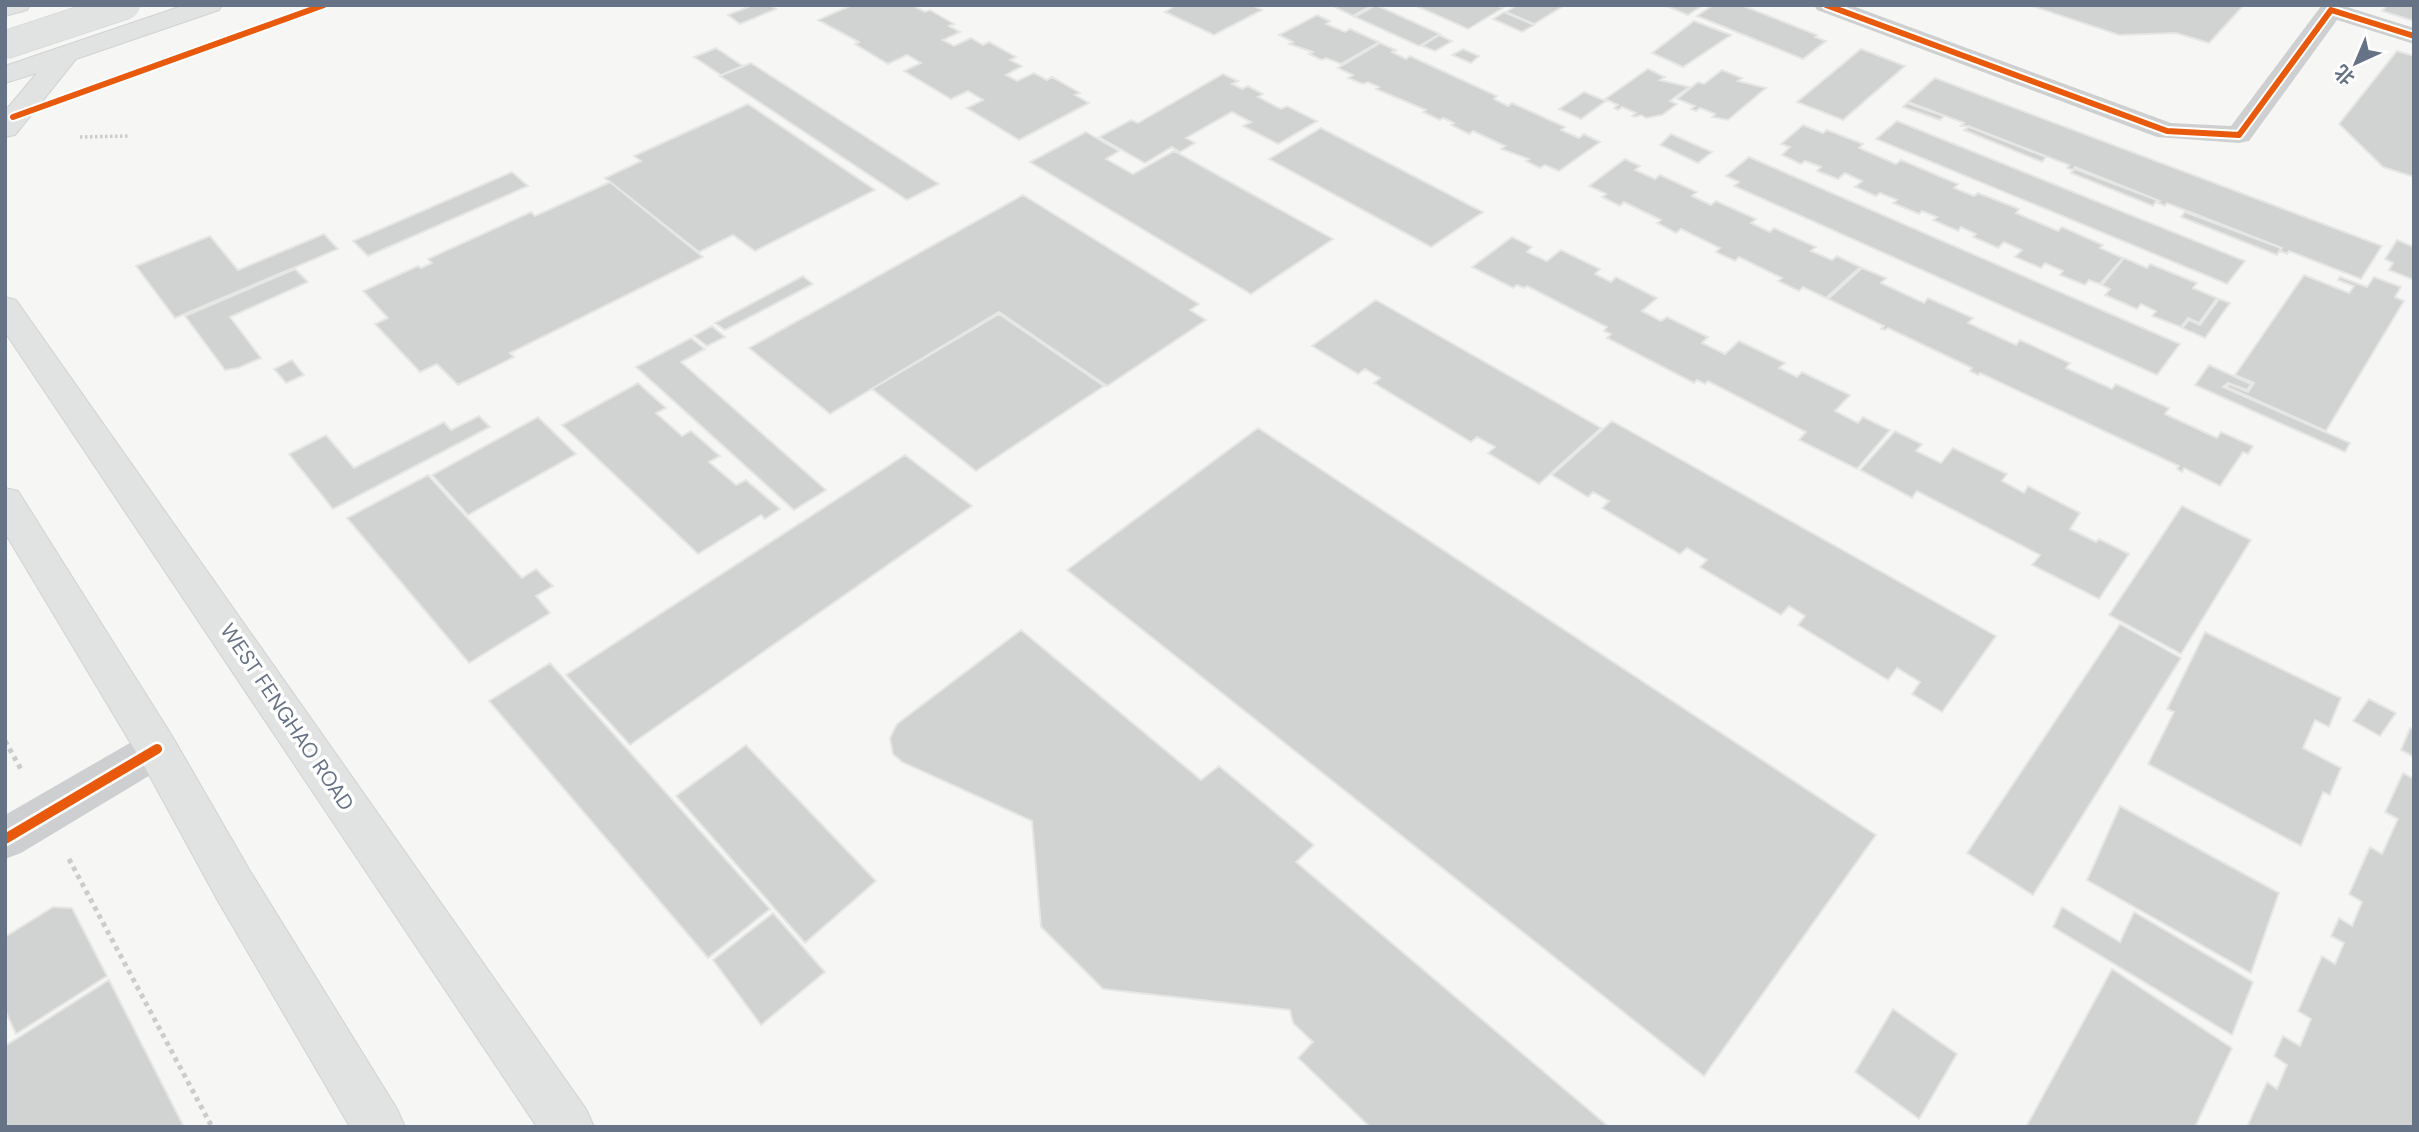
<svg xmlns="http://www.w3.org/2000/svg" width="2419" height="1132" font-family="'DM Sans','Noto Sans SC',sans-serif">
  <rect width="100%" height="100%" fill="#f6f6f5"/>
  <path fill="#d1d2d2" stroke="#e6e6e5" stroke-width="2" d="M753,5H770L776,9L740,24L728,15Z
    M852,5H912L925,12L930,10L954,24L949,26L960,32L943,40L954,46L971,38L983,45L989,42L1016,57L1010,60L1022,66L1006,75L1017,81L1034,73L1047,80L1052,77L1080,93L1075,95L1089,103L1019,140L967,108L983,100L968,91L951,99L904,71L921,63L907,55L888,64L855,44L859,42L818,20Z
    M1176,5H1252L1262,10L1214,35L1165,12Z
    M1331,5H1373L1353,16Z
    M1376,5L1440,34L1419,46L1355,17Z
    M1414,5H1496L1503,8L1468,29Z
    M1517,5H1565L1534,24L1506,12Z
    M1664,5H1703L1688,15Z
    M1713,5H1741L1817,35L1815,37L1826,41L1803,59L1697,16Z
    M2029,5H2244L2209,43L2176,33L2119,35Z
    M2387,5H2414V21L2382,11Z
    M1504,12L1534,25L1522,32L1493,19Z
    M1317,15L1330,21L1326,24L1345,32L1350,29L1379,42L1341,64L1326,58L1322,60L1309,54L1313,52L1289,44L1293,42L1279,35Z
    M1694,21L1731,35L1683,67L1652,53Z
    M1439,35L1452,41L1435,51L1422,46Z
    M1380,43L1396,50L1392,52L1406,59L1410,56L1497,96L1494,99L1508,106L1512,103L1565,127L1561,130L1579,138L1584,134L1600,142L1559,171L1545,165L1540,168L1526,161L1529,159L1501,149L1505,146L1473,131L1469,134L1451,125L1454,123L1443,118L1440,120L1423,112L1426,110L1376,89L1379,87L1368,82L1363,84L1348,78L1353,75L1338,68Z
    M716,48L743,66L721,75L694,57Z
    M1463,49L1479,56L1471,63L1452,55Z
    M1861,49L1905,66L1843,120L1797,102Z
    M2397,51L2414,56V177L2383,167L2339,124Z
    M751,63L939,184L907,200L720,76Z
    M1648,69L1665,77L1660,80L1689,87L1670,101L1677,104L1662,115L1646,118L1641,115L1635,117L1632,116L1636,113L1622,107L1618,110L1614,108L1618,105L1605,99Z
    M1722,70L1742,78L1738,81L1766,88L1728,120L1712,117L1715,114L1700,108L1696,111L1691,109L1695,106L1677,99L1698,82L1704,84Z
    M1223,74L1238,81L1232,84L1242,89L1248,86L1263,94L1258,97L1281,109L1287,106L1317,121L1278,144L1243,126L1251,122L1232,112L1186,138L1195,143L1180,152L1172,147L1145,163L1099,137L1131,120L1138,123Z
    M1935,78L2382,246L2361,279L2289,251L2287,254L2280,251L2282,248L2167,203L2165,206L2158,203L2160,201L2075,167L2073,170L2067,168L2069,165L1968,126H1961L1964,123L1908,102Z
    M1584,92L1606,101L1581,119L1559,109Z
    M1907,103L1944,116L1940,120L1903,107Z
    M748,104L875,190L755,251L733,235L699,252L605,178L641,161L634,156Z
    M1897,121L2245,261L2227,284L1876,139Z
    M1803,125L1823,133L1827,130L1863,144L1859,148L1896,164L1901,160L1958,184L1954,188L1974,196L1978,193L2019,209L2016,213L2058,231L2062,227L2103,245L2100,248L2123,258L2100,284L2089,280L2085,285L2060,275L2063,271L2045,263L2041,268L2015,257L2022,250L2004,242L1998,248L1973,237L1976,234L1961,227L1958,231L1933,220L1937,217L1922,211L1919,214L1893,203L1897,200L1880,193L1876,196L1855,187L1862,181L1845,173L1838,179L1817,171L1821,167L1805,161L1801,164L1782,155L1790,147L1781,144Z
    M1969,127L2046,157L2042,162L1964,130Z
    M1321,128L1483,212L1431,247L1269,159Z
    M1086,132L1119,151L1106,159L1133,174L1174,151L1333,239L1251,294L1030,162Z
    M1671,134L1712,152L1698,163L1660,145Z
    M1749,157L2180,344L2157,375L1734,186L1739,182L1726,176Z
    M1625,159L1640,166L1635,170L1655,179L1660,175L1697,192L1692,196L1711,205L1716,201L1756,219L1751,223L1770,232L1774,228L1816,247L1811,251L1832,260L1837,256L1860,267L1826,298L1803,287L1799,291L1778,281L1782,278L1739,257L1735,261L1716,252L1720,248L1681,229L1676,233L1657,223L1661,220L1624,202L1620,206L1602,197L1606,194L1589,186Z
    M2075,169L2157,200L2153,206L2071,173Z
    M512,172L528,186L368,256L353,241Z
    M610,182L703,257L510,353L514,357L458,385L437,364L420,372L375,324L388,318L363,291L418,266L421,268L432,263L428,259L531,212L535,216Z
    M1023,195L1199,304L1190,310L1206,320L1107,386L999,312L830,414L749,348Z
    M2185,212L2281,248L2277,255L2181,217Z
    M324,234L338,249L175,318L136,266L210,236L238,270Z
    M1512,237L1532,247L1527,252L1547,261L1561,250L1600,269L1595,274L1611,282L1616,277L1657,298L1642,311L1661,321L1667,317L1708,337L1702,343L1725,354L1739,341L1785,363L1779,368L1797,377L1802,372L1850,395L1835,411L1858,423L1863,417L1890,430L1857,469L1799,440L1806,432L1708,381L1705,384L1697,380L1694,383L1607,338L1611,334L1604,331L1607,327L1527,286L1524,288L1517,285L1513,288L1472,267Z
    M2397,240L2414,247V280L2389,270L2393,263L2385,259Z
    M2124,258L2147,268L2150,264L2197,283L2193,288L2217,298L2199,323L2188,318L2181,327L2152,316L2156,311L2141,304L2137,309L2105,295L2110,289L2102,285Z
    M1862,268L1886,278L1881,283L1924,303L1928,298L1973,318L1968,323L2016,345L2020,340L2070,363L2066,368L2112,389L2116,384L2169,408L2165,414L2217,438L2221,432L2253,446L2248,454L2243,452L2220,486L2184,468L2182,472L2177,469L2179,466L1980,373L1978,375L1970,371L1972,368L1888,328L1885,330L1881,329L1884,326L1828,299Z
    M295,269L308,282L230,317L261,358L238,368L225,370L185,316Z
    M2304,275L2349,293L2354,286L2338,280L2340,277L2367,287L2374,277L2401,287L2395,297L2404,301L2326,431L2227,387L2229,384L2248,392L2254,383L2235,375Z
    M803,276L813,284L725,330L715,323Z
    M2219,299L2230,303L2205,338L2182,328L2189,320L2200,325Z
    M1376,300L1601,428L1539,484L1488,453L1495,447L1477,437L1471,442L1374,383L1380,378L1365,369L1358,374L1312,346Z
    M999,314L1104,386L976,471L872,389Z
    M712,326L725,337L707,346L694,336Z
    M691,338L705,349L681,362L826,490L794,510L636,367Z
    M292,360L304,375L286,383L274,369Z
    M2209,365L2251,384L2247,390L2228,383L2223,387L2350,443L2345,452L2195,385Z
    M638,383L666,408L656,413L682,436L691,431L720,456L709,462L736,485L746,480L780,509L765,519L761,515L698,554L562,425Z
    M479,416L490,427L333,509L289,454L326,435L354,468L444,422L451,430Z
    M538,417L576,454L468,515L432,475Z
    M1612,421L1996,636L1942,712L1912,694L1920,682L1897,668L1888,680L1798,625L1805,616L1789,606L1781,615L1700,567L1707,560L1687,548L1680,554L1602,508L1609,501L1593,492L1588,497L1552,475Z
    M1258,428L1876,835L1704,1076L1067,570Z
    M1895,431L1922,444L1916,451L1941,463L1953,448L2007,474L2002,481L2024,493L2028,486L2080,513L2070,529L2096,542L2099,539L2129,554L2099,599L2032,565L2040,555L1917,491L1912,498L1860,470Z
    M905,455L972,506L630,745L566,675Z
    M428,475L522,578L536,569L553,586L536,596L550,613L469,663L347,518Z
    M2182,506L2251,540L2181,654L2109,615Z
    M2120,624L2181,658L2033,895L1967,853Z
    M1021,630L1201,780L1219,766L1314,845L1296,862L1609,1127H1370L1298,1058L1313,1042L1293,1023L1290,1010L1103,989L1041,927L1032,821L902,762L893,754L890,738L897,724Z
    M2205,632L2341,698L2329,727L2315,720L2303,748L2341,768L2330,795L2323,792L2301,846L2148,764L2174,712L2167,709Z
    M550,663L770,909L708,958L489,701Z
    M2369,699L2396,713L2380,736L2353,721Z
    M2410,728L2414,730V757L2401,750Z
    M746,745L876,881L805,943L676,796Z
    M2403,773L2414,779V1127H2247L2267,1082L2277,1089L2287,1065L2274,1056L2283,1036L2300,1046L2311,1019L2298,1011L2322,956L2335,964L2344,943L2331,936L2339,918L2352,926L2362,902L2349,894L2370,847L2382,854L2398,819L2385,812Z
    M2120,806L2279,893L2251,973L2087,880Z
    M53,907L72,908L107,976L16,1034L5,1010V937Z
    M2062,907L2120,942L2134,912L2253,982L2232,1035L2053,927Z
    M773,913L825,972L761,1025L713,960Z
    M2112,969L2232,1048L2195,1127H2026Z
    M109,980L184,1127H6L5,1046Z
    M1893,1009L1957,1054L1919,1119L1855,1072Z"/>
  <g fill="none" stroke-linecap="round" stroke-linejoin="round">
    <defs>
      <path id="major" d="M185,5H222L219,10L76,59L15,135L5,137V111L37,73L5,83V66Z
        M5,297L16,300L586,1109L594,1127H537L5,332Z
        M5,488L18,491L172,736L250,871L397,1109L405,1127H350L218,901L142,762L5,533Z"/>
      <path id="highway" d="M5,5H30L27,10L5,16Z"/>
    </defs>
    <use href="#major" stroke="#d2d2d3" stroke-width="2"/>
    <use href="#highway" stroke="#d3d4d4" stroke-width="2"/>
    <path stroke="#cccccd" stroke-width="3.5" stroke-dasharray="2.5 2.5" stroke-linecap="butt" d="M80,137L128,136"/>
    <path stroke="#cccccd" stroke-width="5" stroke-dasharray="4.5 4.5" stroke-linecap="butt" d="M5,741L22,771
      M69,859L212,1127"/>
    <path fill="#cecfd0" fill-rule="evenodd" d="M1814,5H1850L2171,123L2231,126L2322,5H2341L2414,28V44L2337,20L2249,141L2239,143L2157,137L1817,10Z
      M157,731L172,736L179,749L172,762L21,853L5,859V815L142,736Z"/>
    <use href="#major" fill="#e1e2e2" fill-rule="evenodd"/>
    <use href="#highway" fill="#e1e2e2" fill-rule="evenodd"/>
    <defs>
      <path id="highway-bridge" d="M5,45L126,5"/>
    </defs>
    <use href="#highway-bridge" stroke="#d3d4d4" stroke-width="29" stroke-linecap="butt"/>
    <use href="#highway-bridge" stroke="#e1e2e2" stroke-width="28"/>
    <defs>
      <path id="cycleway-far1" d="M1826,5L2167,131L2239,135L2331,10L2414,36
        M13,117L324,5"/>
      <path id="cycleway" d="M5,839L157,749"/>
    </defs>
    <use href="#cycleway-far1" stroke="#fff" stroke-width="10"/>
    <use href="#cycleway" stroke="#fff" stroke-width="15"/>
    <use href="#cycleway-far1" stroke="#e8590c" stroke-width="6"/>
    <use href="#cycleway" stroke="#e8590c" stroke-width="10"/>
  </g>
  <g text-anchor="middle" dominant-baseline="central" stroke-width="7" stroke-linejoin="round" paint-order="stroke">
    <g font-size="21" fill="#667285" stroke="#fff">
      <text transform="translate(287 717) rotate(56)">WEST FENGHAO ROAD</text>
    </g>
  </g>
  <rect width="2419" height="1132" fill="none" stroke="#667285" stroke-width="14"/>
  <g transform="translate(2356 63) rotate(224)" stroke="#ffffff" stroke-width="5" paint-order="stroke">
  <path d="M0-5L12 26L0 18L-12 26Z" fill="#667285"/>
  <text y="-10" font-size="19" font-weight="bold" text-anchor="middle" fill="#667285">北</text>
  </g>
</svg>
